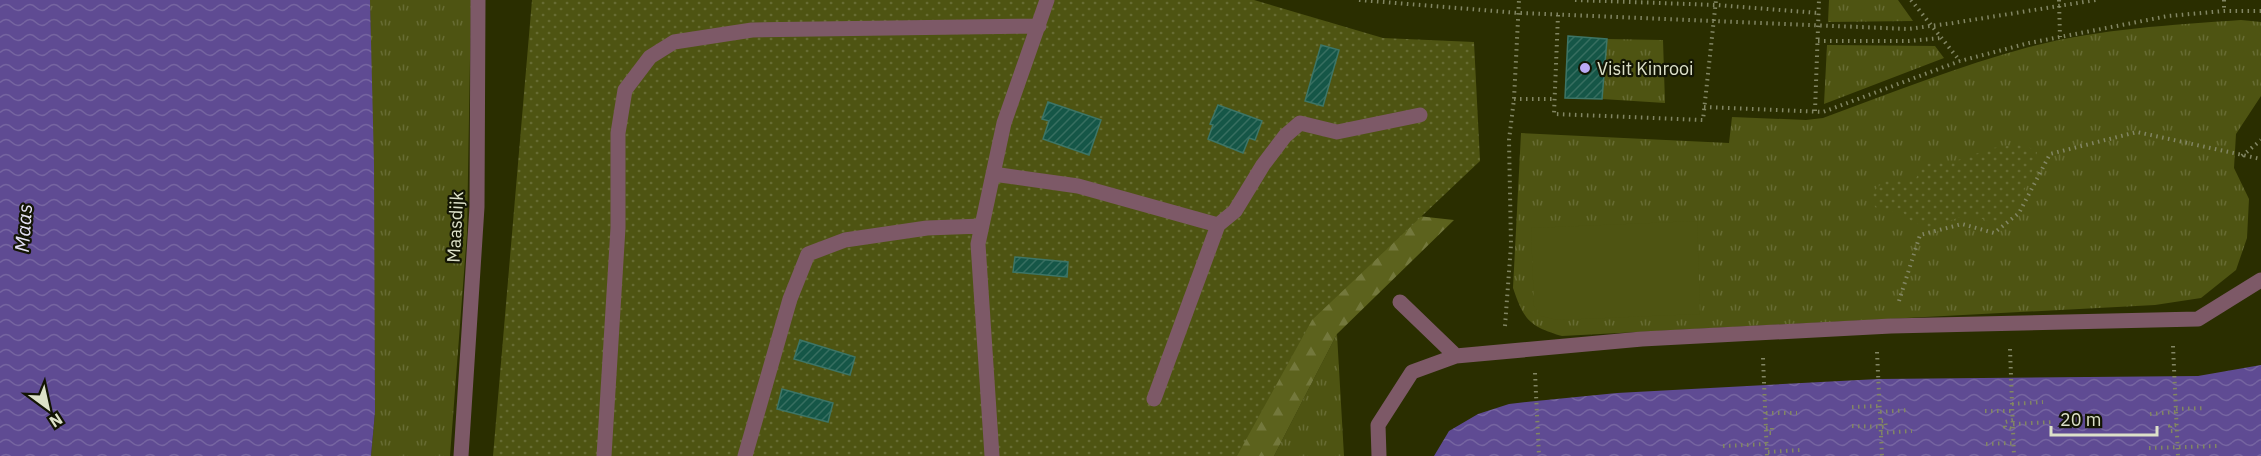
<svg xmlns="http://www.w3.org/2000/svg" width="2261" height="456" font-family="'IBM Plex Sans',sans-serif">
  <defs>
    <pattern id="grass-tufts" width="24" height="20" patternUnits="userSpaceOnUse" patternTransform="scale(1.5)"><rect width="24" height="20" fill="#4e5412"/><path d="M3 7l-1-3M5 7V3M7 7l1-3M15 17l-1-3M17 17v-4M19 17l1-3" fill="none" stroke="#676c33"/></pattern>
    <pattern id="forest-firs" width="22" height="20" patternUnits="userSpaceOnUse" patternTransform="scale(1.5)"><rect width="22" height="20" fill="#5c621d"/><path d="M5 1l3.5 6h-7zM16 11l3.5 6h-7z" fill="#73783c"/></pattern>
    <pattern id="park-dots" width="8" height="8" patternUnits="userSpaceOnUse" patternTransform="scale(1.5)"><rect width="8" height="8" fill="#4e5412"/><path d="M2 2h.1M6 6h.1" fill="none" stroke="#676c33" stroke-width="1.8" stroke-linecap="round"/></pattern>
    <pattern id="water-waves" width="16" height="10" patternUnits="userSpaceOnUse" patternTransform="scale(1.5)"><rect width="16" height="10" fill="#5f4b93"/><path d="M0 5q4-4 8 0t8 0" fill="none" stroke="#7665a1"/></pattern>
    <pattern id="building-hatch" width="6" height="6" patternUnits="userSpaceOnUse" patternTransform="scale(1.5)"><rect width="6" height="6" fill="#155647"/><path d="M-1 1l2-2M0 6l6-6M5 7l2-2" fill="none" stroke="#376e60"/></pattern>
  </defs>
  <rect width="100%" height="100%" fill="#2a2e00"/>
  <path fill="url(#grass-tufts)" d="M370,0H471L467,233L450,456H371L375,412Z
    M1829,0H1898L1913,21L1828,22Z
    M2241,20L2261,22V96L2236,134L2234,168L2249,199L2247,238L2236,270L2201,298L2155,305L1562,336C1529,326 1524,320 1513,288L1521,133L1729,143L1732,117L1806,120L1823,118C1891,93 1959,66 2029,47C2098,29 2170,25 2241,20Z
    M1607,39L1663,40L1665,103L1602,99Z
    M1827,45L1935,46L1944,58L1824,104Z
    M1337,334L1344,456H1274Z"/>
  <path fill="url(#forest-firs)" d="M1354,209L1454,220L1337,334L1274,456H1207Z"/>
  <path fill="url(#park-dots)" d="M532,0H1254L1383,38L1474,42L1480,161L1312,320L1237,456H493Z
    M2023,144L2037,152C2030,187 2021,200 1995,224L1970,214L1927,228L1910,220L1899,208L1887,214L1875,207L1872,193L1884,181L1916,179L1922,164L1955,161L1993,148Z"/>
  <path fill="#4e5412" d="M1697,221L1700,314L1557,320L1541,316L1534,306L1531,228Z"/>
  <path fill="url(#water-waves)" d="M0,0H370L374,164L375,412L371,456H0Z
    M2261,365V456H1434L1449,431L1478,414L1509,404L1536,401L1617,393L1878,379L2198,376Z"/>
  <path fill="url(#building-hatch)" stroke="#3d7566" stroke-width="1.5" d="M1568,36L1607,39L1602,99L1565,98Z
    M1321,45L1339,50L1323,106L1305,101Z
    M1048,102L1101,120L1089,155L1043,139L1049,121L1042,119Z
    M1218,105L1262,121L1255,140L1249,138L1243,153L1208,139L1213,125L1210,124Z
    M1015,257L1068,262L1067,277L1013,272Z
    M800,340L855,357L850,375L794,359Z
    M782,389L833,403L828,422L777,409Z"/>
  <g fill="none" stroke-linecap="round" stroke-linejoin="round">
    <path stroke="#828663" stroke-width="4" stroke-dasharray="1.5 4.5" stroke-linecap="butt" d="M1359,0L1519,13L1908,29L1953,23L2096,0
      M1575,0L1716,5L1819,13
      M1911,0L1960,61
      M2059,0L2060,37
      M2224,0V11
      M1558,15L1554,114L1703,120L1716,0
      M1818,41H1909L1941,38
      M1514,99H1553
      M1704,107L1823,112L1960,61L2029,43L2168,16L2224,11H2261
      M1815,111L1819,0
      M2242,156L2261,140
      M1899,301L1920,235L1962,224L1994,233L2019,213L2050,154L2137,132L2261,159
      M1505,326L1511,245L1509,140L1514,99L1519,0
      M2173,346L2178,456
      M2010,349L2014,456
      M1877,352L1882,456
      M1763,358L1767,456
      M1535,373L1539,456
      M2012,404L2043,402
      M1852,407L1880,406
      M2176,409L2206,408
      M1985,411H2012
      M1880,412L1909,410
      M1766,413H1797
      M2150,414L2176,412
      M2013,420L2005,422V427L2013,429
      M2013,424L2053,422
      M2176,425L2170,426V431H2177
      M1852,426L1886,427L1885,421H1880
      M1766,428H1772V433H1766
      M1881,433L1912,431
      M1986,444L2014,443
      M1723,446L1767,444
      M2149,448L2218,446
      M1768,452L1800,450"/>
    <path stroke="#7d5967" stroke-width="15" d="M993,174L1078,186L1218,225L1235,211L1263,165L1285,136L1300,123L1337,132L1420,115
      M1400,302L1456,356
      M1154,399L1218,225
      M604,456L618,228V133L625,90L650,57L674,42L752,30L1039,26
      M745,456L790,299L808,254L845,240L927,228L982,226
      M992,456L978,244L1004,123L1047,0
      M1379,456L1378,425L1412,372L1456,356L1642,339L1891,326L2198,319L2261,280"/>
    <path stroke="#7d5967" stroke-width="15" d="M461,456L477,207L478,0"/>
  </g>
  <circle fill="#bbaaf6" stroke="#131504" stroke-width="2" cx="1585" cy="68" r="6"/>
  <g text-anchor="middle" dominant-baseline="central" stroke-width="4.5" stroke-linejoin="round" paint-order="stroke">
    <g font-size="18" fill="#dde1c9" stroke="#131504" text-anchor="start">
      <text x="1597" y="68">Visit Kinrooi</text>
    </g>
    <g font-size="18" fill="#dde1c9" stroke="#131504">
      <text transform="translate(455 227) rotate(-87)">Maasdijk</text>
    </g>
    <g font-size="20" font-style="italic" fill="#e4e1f6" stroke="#131504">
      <text transform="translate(23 228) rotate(-86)">Maas</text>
    </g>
  </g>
  <g transform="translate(48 408) rotate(147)" stroke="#131504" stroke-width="4.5" paint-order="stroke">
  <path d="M0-4.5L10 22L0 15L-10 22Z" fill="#dde1c9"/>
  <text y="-9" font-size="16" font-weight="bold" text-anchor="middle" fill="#dde1c9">N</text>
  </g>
  <path d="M2051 426v9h106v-9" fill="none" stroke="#dde1c9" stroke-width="3"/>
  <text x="2060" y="426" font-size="18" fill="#dde1c9" stroke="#131504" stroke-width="4.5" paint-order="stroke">20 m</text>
</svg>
